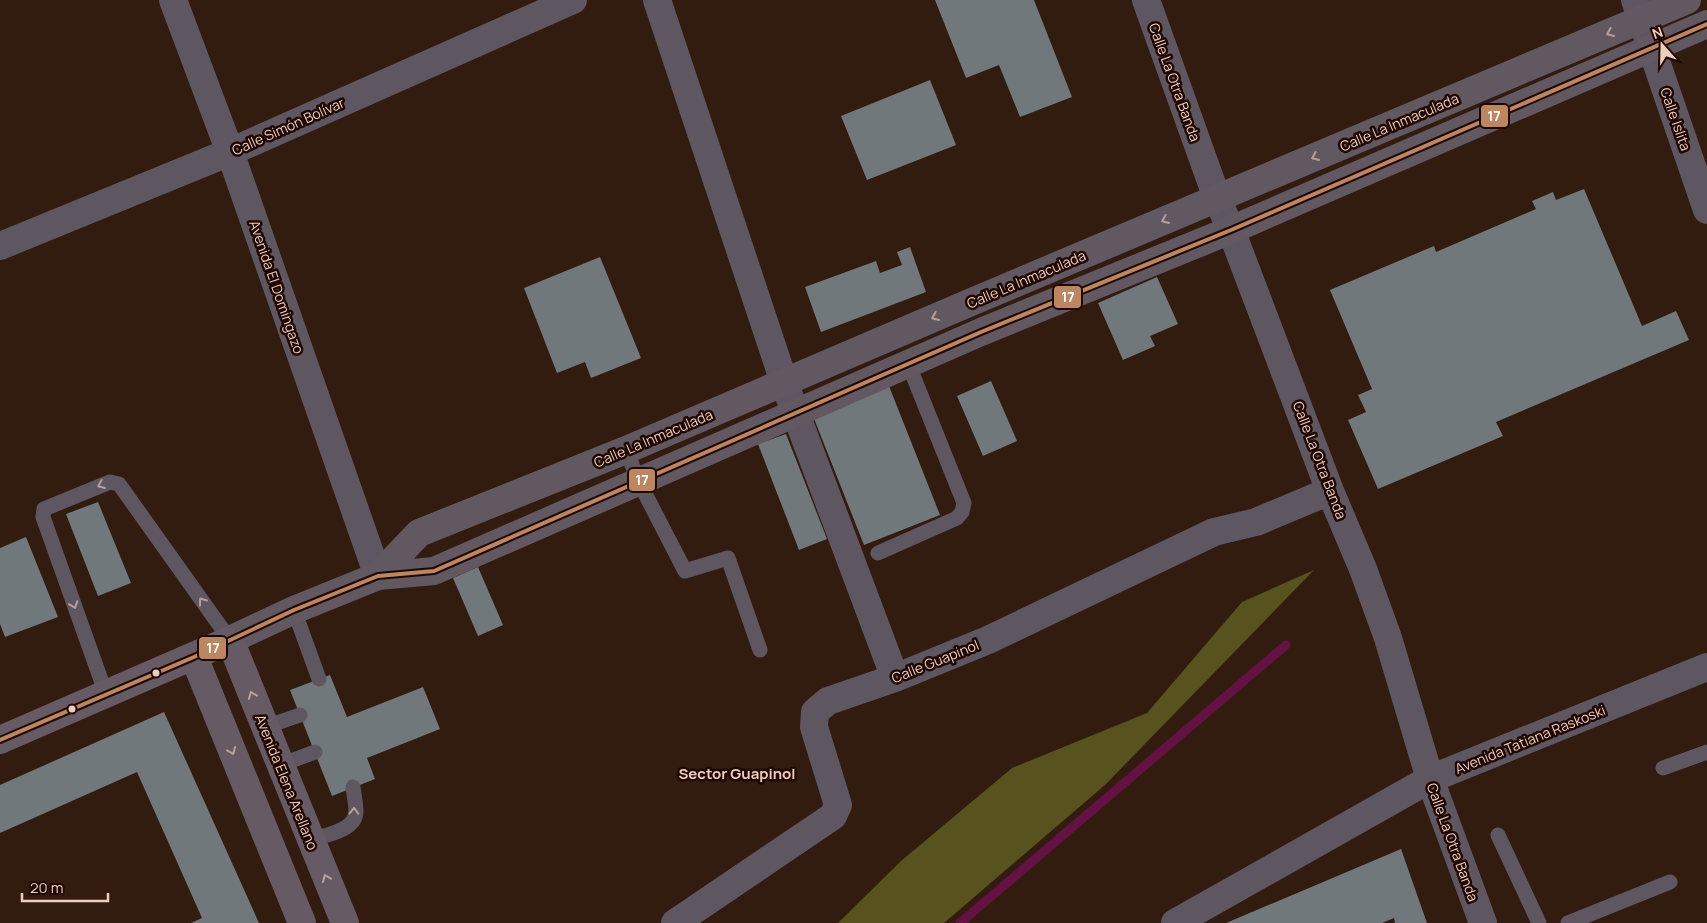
<svg xmlns="http://www.w3.org/2000/svg" width="1707" height="923" font-family="Manrope,sans-serif">
  <rect width="100%" height="100%" fill="#321c10"/>
  <path fill="#57521e" d="M1314,570L1105,785L944,923H838L901,861L1012,768L1147,713L1242,602Z"/>
  <g fill="none" stroke-linecap="round" stroke-linejoin="round">
    <path stroke="#641244" stroke-width="9" d="M960,923L1286,645"/>
  </g>
  <path fill="#70787b" d="M935,0H1034L1072,97L1020,117L999,65L966,78Z
    M930,80L956,145L867,180L841,116Z
    M1584,189L1642,326L1676,311L1689,340L1496,422L1503,436L1378,489L1348,420L1366,412L1358,395L1372,389L1330,290L1434,246L1436,252L1536,209L1532,201L1553,192L1556,200Z
    M910,247L926,292L821,332L805,287L876,261L880,273L902,265L897,252Z
    M600,257L641,358L591,378L585,362L557,373L524,288Z
    M1157,277L1178,324L1150,336L1155,346L1123,360L1098,303Z
    M991,381L1017,441L983,456L957,396Z
    M889,386L940,515L864,545L813,416Z
    M786,434L827,539L799,550L758,444Z
    M98,502L131,583L98,596L66,514Z
    M26,537L58,617L5,637L0,624V548Z
    M478,567L503,625L478,636L453,578Z
    M330,675L347,717L423,687L440,729L367,758L375,779L332,796L290,690Z
    M164,712L259,923H191L202,918L137,772L0,833V785Z
    M1401,849L1427,923H1395L1394,918L1382,923H1226Z"/>
  <g fill="none" stroke-linecap="round" stroke-linejoin="round">
    <path stroke="#5e5761" stroke-width="15" d="M626,450L639,482L685,571L728,558L760,650
      M878,553L957,518L962,512L964,503L908,363
      M294,610L319,679
      M106,694L43,517L44,509L110,482L119,484L230,640
      M265,727L300,715
      M280,765L315,752
      M1663,768L1707,752
      M1498,835L1539,923
      M310,840C325,835 355,831 356,812C356,804 354,795 353,787
      M1568,923L1670,882"/>
    <path stroke="#5e5761" stroke-width="28" d="M173,0L230,152L378,576
      M657,0L784,382L895,678
      M1146,0L1217,198L1231,230L1330,491L1363,569L1388,638L1430,779L1483,923
      M1635,0L1707,210
      M0,246L230,152L573,0
      M675,923L833,816L838,805L814,727L815,712L828,701L895,678L988,640L1214,532L1256,522L1330,491
      M1175,923L1430,779L1707,667"/>
    <path stroke="#615861" stroke-width="28" d="M378,576L419,533L626,450L969,303L1687,0
      M230,640L294,610L378,576L434,571L981,332L1231,230L1707,24"/>
    <path stroke="#665a64" stroke-width="28" d="M194,657L302,923
      M0,740L230,640L345,923"/>
    <defs>
      <path id="bus-1" d="M0,740L194,657L294,610L378,576L434,571L981,332L1231,230L1707,24"/>
    </defs>
    <use href="#bus-1" stroke="#1e0801" stroke-width="8"/>
    <use href="#bus-1" stroke="#bb8660" stroke-width="4"/>
  </g>
  <defs><path id="oneway-chevron" d="M-2-3.5L2.5 0L-2 3.5" fill="none" stroke-width="1.6" stroke-linecap="round" stroke-linejoin="round" transform="scale(1.25)"/></defs>
  <g stroke="#b79f99">
    <use href="#oneway-chevron" transform="translate(1610 33) rotate(157)"/>
    <use href="#oneway-chevron" transform="translate(1315 157) rotate(157)"/>
    <use href="#oneway-chevron" transform="translate(1165 220) rotate(157)"/>
    <use href="#oneway-chevron" transform="translate(935 317) rotate(157)"/>
  </g>
  <g stroke="#b69e99">
    <use href="#oneway-chevron" transform="translate(101 485) rotate(157)"/>
    <use href="#oneway-chevron" transform="translate(202 601) rotate(-126)"/>
    <use href="#oneway-chevron" transform="translate(74 605) rotate(70)"/>
    <use href="#oneway-chevron" transform="translate(354 811) rotate(-89)"/>
  </g>
  <g stroke="#b9a09a">
    <use href="#oneway-chevron" transform="translate(252 695) rotate(-112)"/>
    <use href="#oneway-chevron" transform="translate(232 751) rotate(68)"/>
    <use href="#oneway-chevron" transform="translate(326 878) rotate(-112)"/>
  </g>
  <g fill="#f0cebe" stroke="#1e0801" stroke-width="2">
    <circle cx="156" cy="673" r="4.5"/>
    <circle cx="72" cy="709" r="4.5"/>
  </g>
  <g text-anchor="middle" dominant-baseline="central" stroke-width="5" stroke-linejoin="round" paint-order="stroke">
    <g font-size="14" fill="#f0cebe" stroke="#1e0801">
      <text transform="translate(1175 82) rotate(70)">Calle La Otra Banda</text>
      <text transform="translate(1676 119) rotate(71)">Calle Islita</text>
      <text transform="translate(1399 122) rotate(-23)">Calle La Inmaculada</text>
      <text transform="translate(288 126) rotate(-24)">Calle Simón Bolívar</text>
      <text transform="translate(1026 279) rotate(-23)">Calle La Inmaculada</text>
      <text transform="translate(277 287) rotate(71)">Avenida El Domingazo</text>
      <text transform="translate(653 438) rotate(-23)">Calle La Inmaculada</text>
      <text transform="translate(1320 460) rotate(69)">Calle La Otra Banda</text>
      <text transform="translate(935 661) rotate(-22)">Calle Guapinol</text>
      <text transform="translate(1530 739) rotate(-22)">Avenida Tatiana Raskoski</text>
      <text transform="translate(287 782) rotate(68)">Avenida Elena Arellano</text>
      <text transform="translate(1453 842) rotate(70)">Calle La Otra Banda</text>
    </g>
    <g font-size="15" font-weight="bold" fill="#f0cebe" stroke="#1e0801">
      <text x="737" y="773">Sector Guapinol</text>
    </g>
  </g>
  <g stroke="#1e0801" stroke-width="2">
    <rect x="1480" y="104" width="29" height="24" rx="5" fill="#bb8660"/>
    <rect x="1053" y="285" width="29" height="24" rx="5" fill="#bb8660"/>
    <rect x="628" y="468" width="28" height="24" rx="5" fill="#bb8660"/>
    <rect x="198" y="636" width="29" height="24" rx="5" fill="#bb8660"/>
  </g>
  <g font-size="14" text-anchor="middle" font-weight="bold" fill="#fff">
    <text x="1494" y="121">17</text>
    <text x="1068" y="302">17</text>
    <text x="642" y="485">17</text>
    <text x="213" y="653">17</text>
  </g>
  <g transform="translate(1662 45) rotate(340)" stroke="#1e0801" stroke-width="4" paint-order="stroke">
  <path d="M0-4L9 19L0 12L-9 19Z" fill="#f0cebe"/>
  <text y="-8" font-size="14" font-weight="bold" text-anchor="middle" fill="#f0cebe">N</text>
  </g>
  <path d="M22 893v8h86v-8" fill="none" stroke="#f0cebe" stroke-width="2.5"/>
  <text x="30" y="893" font-size="15" fill="#f0cebe" stroke="#1e0801" stroke-width="4" paint-order="stroke">20 m</text>
</svg>
